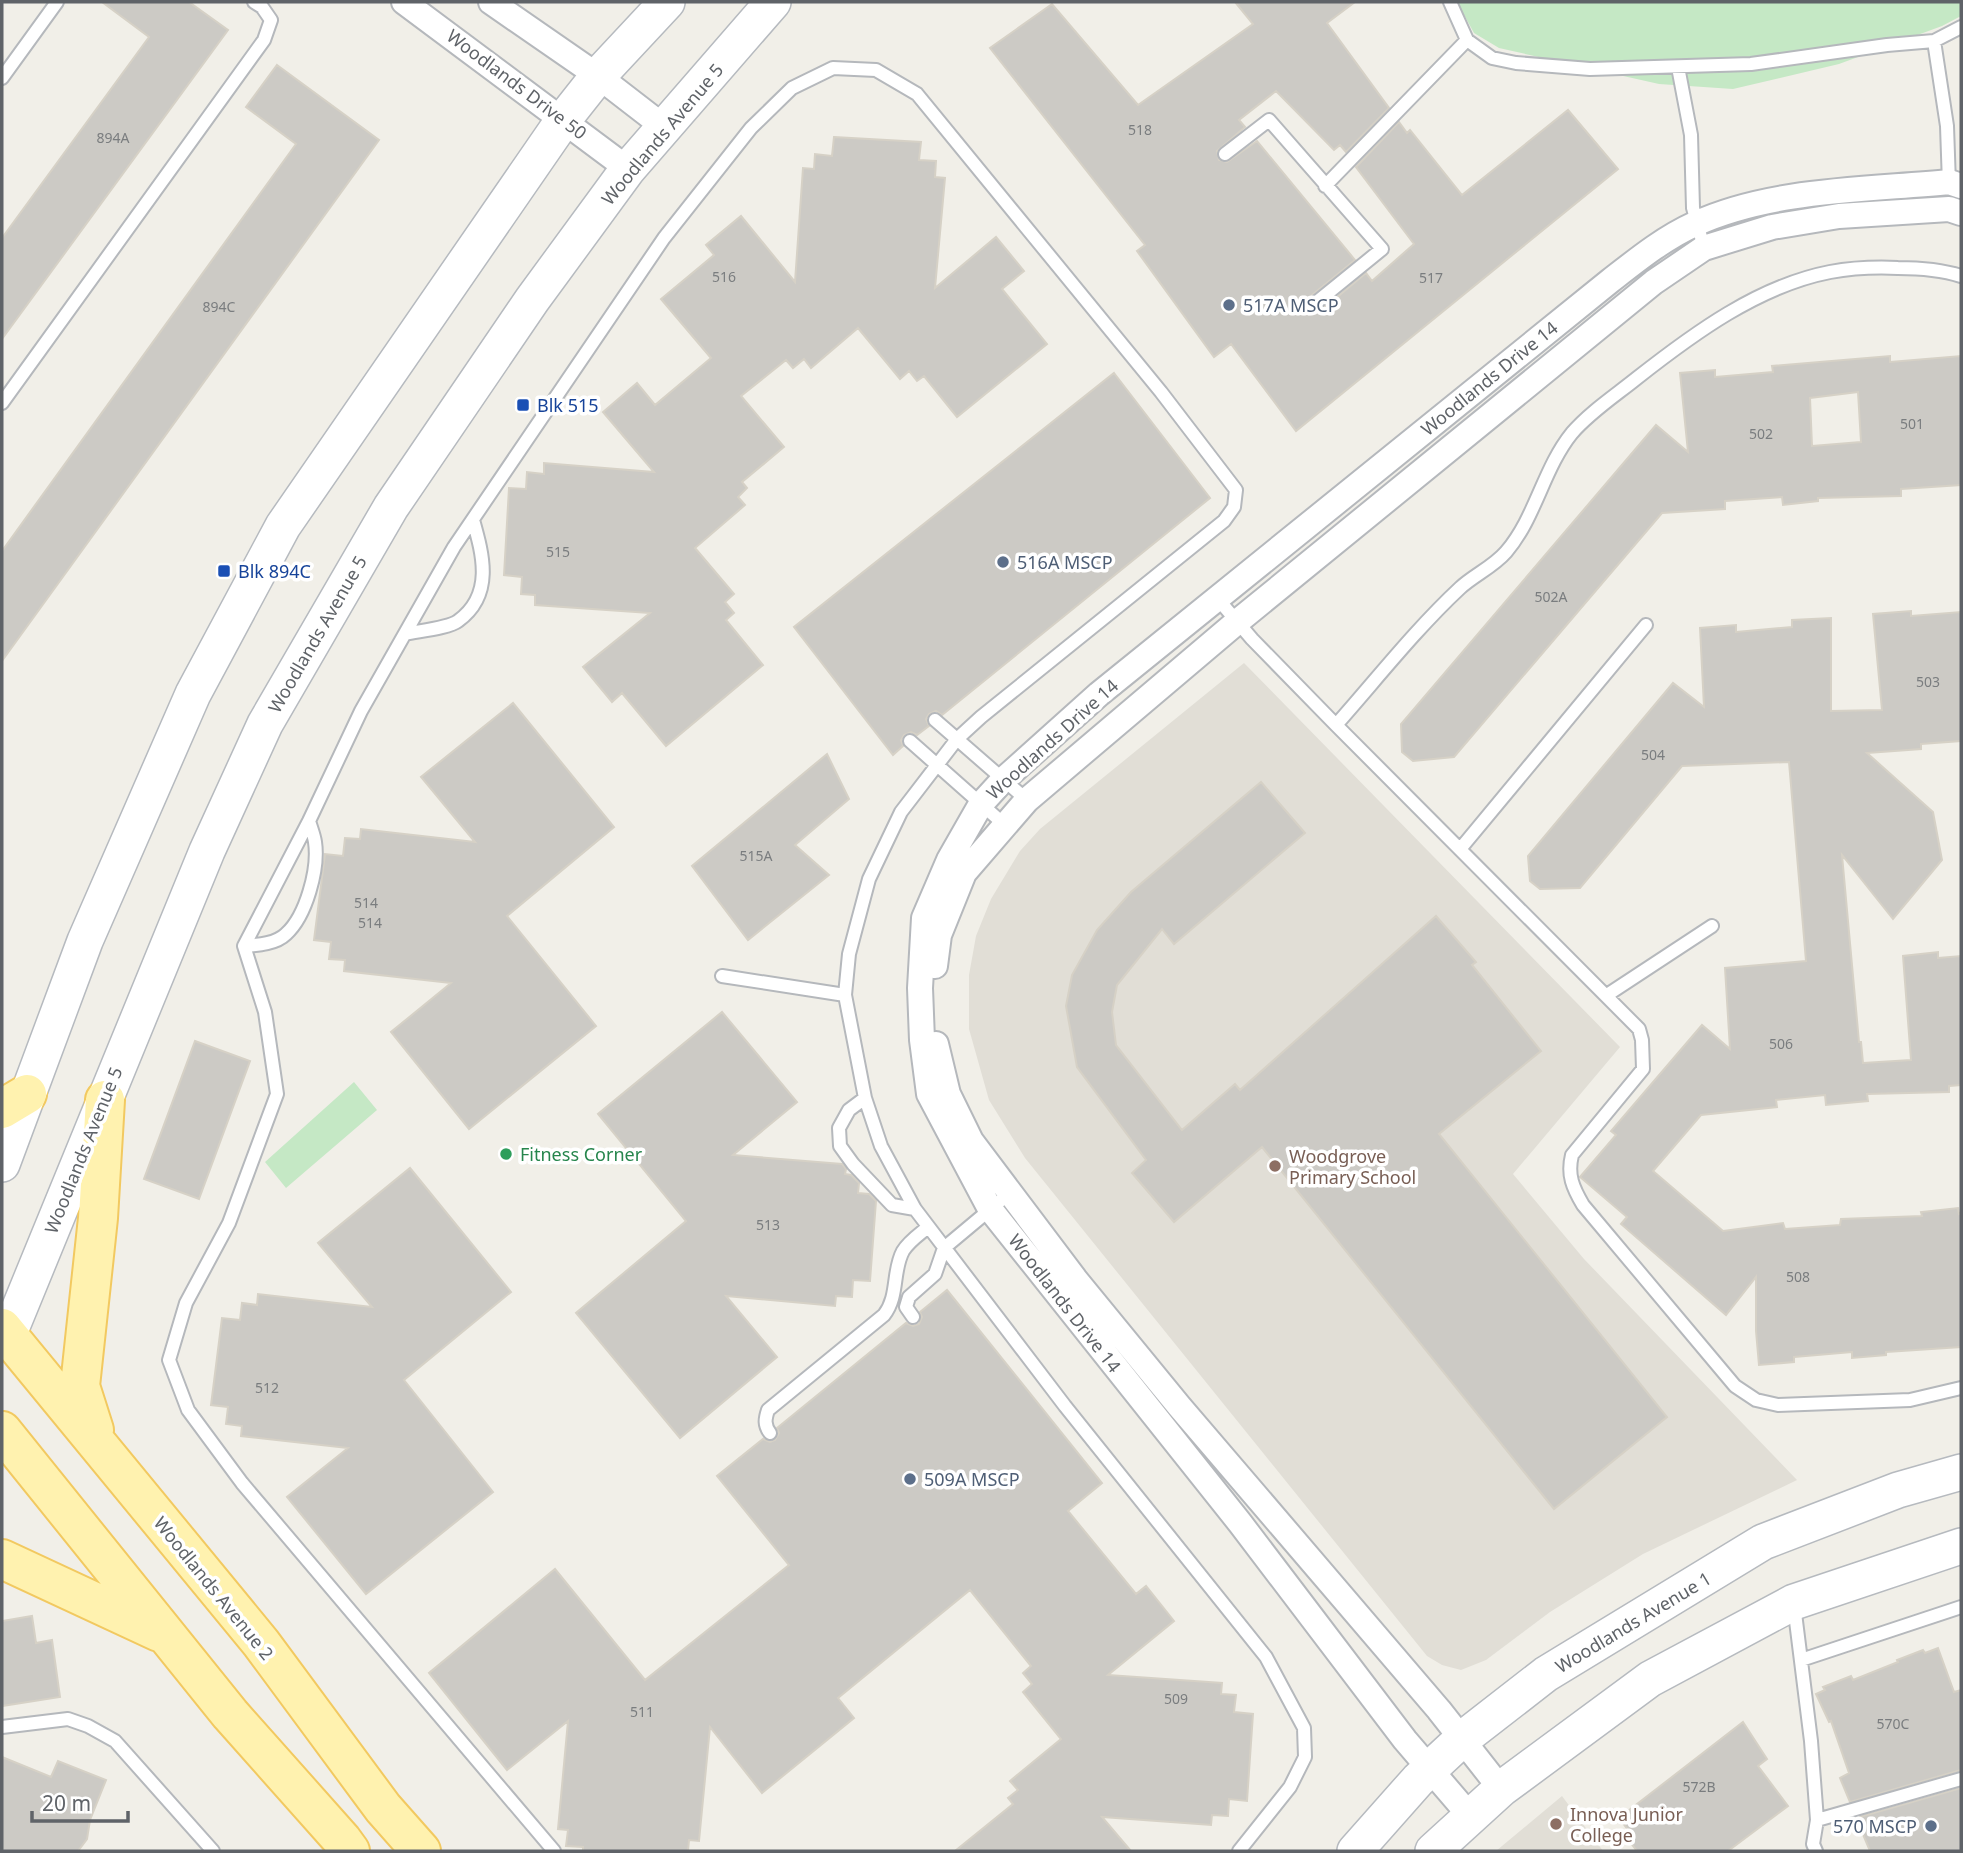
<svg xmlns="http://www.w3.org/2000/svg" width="1963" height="1853" font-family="'Noto Sans',sans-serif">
  <rect width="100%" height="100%" fill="#f1efe8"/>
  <path fill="#e1ded6" d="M1244,663L1620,1047L1513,1174L1584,1259L1797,1480L1643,1554L1550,1612L1486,1660L1461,1670L1442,1665L1427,1656L1025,1158L989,1100L969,1029V975L976,936L991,899L1020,851L1040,829Z
    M1562,1796L1603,1851H1496Z"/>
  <path fill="#c5e8c5" d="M1457,2H1961V16L1942,26L1839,64L1733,89L1659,84L1499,48L1474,33Z
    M354,1082L377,1110L286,1188L265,1162Z"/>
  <path fill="#cccac5" stroke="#d6d1c6" stroke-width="2" fill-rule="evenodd" d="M102,2H189L228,30L2,339V238L149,37Z
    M1235,2H1355L1327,23L1389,108L1346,152L1340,145L1334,150L1276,91L1239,120L1245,127L1217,151L1219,160L1227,162L1257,141L1355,260L1312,295L1309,302L1314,309L1324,308L1366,273L1372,281L1414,244L1356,167L1399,122L1407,133L1410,130L1462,195L1568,110L1618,169L1296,431L1231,344L1214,357L1137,251L1145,245L990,48L1052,4L1138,105L1253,24Z
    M277,65L379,140L2,661V551L296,144L246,107Z
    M834,137L921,142L919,160L936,161L935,177L945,178L935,288L996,237L1024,271L1002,289L1047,344L957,417L924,376L917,381L909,371L900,379L858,328L811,368L804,359L793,368L786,360L741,396L784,447L742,482L747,488L738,497L745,505L695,548L734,594L725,602L734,613L726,620L763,665L666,746L622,693L612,702L583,667L650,613L535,605V595L521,594L522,577L504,575L509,488L526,489L527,472L544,474V463L654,472L603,412L637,383L655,405L711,358L661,299L714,255L706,245L741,216L795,282L803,168L814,169L815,154L832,156Z
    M1890,356V362L1961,356V485L1901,489V496L1818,498V501L1783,505L1782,497L1725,501V509L1662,513L1454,757L1413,761L1402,752L1401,724L1656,425L1688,452L1680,373L1715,370V377L1773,372L1772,366ZM1858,392L1861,442L1812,446L1810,398Z
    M1114,373L1210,498L942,715L936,711L929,714L926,719L929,726L917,735L911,732L904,735L901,740L903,746L893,755L794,627Z
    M1911,611V616L1961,612V741L1921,744V749L1867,753L1933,812L1942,860L1893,919L1842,855L1859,1042H1861L1863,1063L1911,1060L1903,956L1938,952V958L1961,956V1085L1949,1086V1092L1867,1094L1868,1101L1826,1105L1825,1095L1776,1100L1777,1107L1701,1115L1653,1171L1723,1231L1783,1223L1785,1229L1840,1225L1841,1219L1922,1216L1921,1212L1958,1208L1959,1214L1961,1213V1347L1886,1352V1355L1852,1358V1352L1794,1357V1362L1759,1365L1756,1331V1277L1726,1315L1621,1224L1627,1217L1580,1177L1616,1135L1611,1131L1702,1025L1730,1049L1725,968L1806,961L1789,762L1682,766L1580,888L1540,889L1530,881L1528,856L1673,683L1704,707L1700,628L1736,625V632L1792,627V620L1831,618V711L1882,710L1873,614Z
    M513,703L614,827L507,916L596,1026L469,1129L391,1032L451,983L344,971L345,960L329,959L331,942L314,940L325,854L343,856L345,838L360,839L361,829L475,842L421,777Z
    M827,754L849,799L795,845L829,875L748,940L692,866Z
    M1261,782L1305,833L1174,944L1162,929L1117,985L1112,1012L1116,1045L1182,1130L1235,1084L1240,1090L1436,916L1476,962L1472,965L1541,1051L1439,1134L1667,1417L1554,1509L1262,1147L1174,1222L1132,1173L1146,1160L1077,1067L1066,1006L1072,975L1097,930L1131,892Z
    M722,1012L797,1102L733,1155L842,1164L846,1169L845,1174L851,1175L859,1183L858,1193L869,1194L876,1201L870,1281L853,1280L852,1297L836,1296L835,1306L726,1296L777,1357L680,1438L576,1313L686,1221L598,1114Z
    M195,1041L250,1061L199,1199L144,1179Z
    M410,1168L511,1292L404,1380L493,1492L366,1594L287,1497L348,1448L241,1436L242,1426L226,1424L228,1407L211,1405L222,1318L240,1320L242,1303L257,1305L258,1294L372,1307L318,1243Z
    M947,1290L1102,1483L1068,1511L1136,1594L1146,1586L1174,1621L1108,1675L1222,1683L1221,1694L1236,1695L1234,1712L1253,1714L1247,1801L1229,1799L1228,1816L1212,1815L1211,1825L1102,1817L1131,1851H955L1013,1804L1008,1798L1018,1790L1010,1781L1061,1739L1023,1692L1032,1684L1023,1673L1031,1666L970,1590L838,1698L854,1718L762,1793L710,1727L699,1841L689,1840L688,1851H583V1847L566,1846L568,1830L558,1829L568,1721L507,1770L429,1673L555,1569L645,1680L789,1565L717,1476L763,1439L770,1442L775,1440L779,1433L777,1428L906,1323L913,1326L919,1324L922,1317L920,1312Z
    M32,1616L36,1643L52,1640L60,1697L2,1706V1621Z
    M1938,1648L1954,1692L1961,1690V1770L1850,1802L1840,1778L1849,1773L1831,1721L1829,1722L1816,1694L1825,1690L1823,1687L1851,1676L1853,1680L1898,1662L1897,1660L1923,1650L1925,1653Z
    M1743,1722L1767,1759L1758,1766L1788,1806L1728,1851H1637L1623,1833L1628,1830L1619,1818Z
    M2,1757L51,1777L58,1761L106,1780L90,1820L87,1839L78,1851H2Z
    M1961,1788V1851H1870L1856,1818Z"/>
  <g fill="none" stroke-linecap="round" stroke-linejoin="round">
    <defs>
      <path id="lane" d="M1450,2L1467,40L1492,58L1516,63L1590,69L1751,64L1887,45L1934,41L1961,27
        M1934,41L1947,126L1949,184
        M1678,67L1691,135L1693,208L1704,248
        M2,78L57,2
        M1225,154L1269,120L1382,249L1318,301
        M1325,186L1467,40
        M2,403L264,40L271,20L262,7L254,2
        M1217,598L1252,639L1336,725L1639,1029L1642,1040L1643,1069L1572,1155C1567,1175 1573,1188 1583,1205L1735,1386L1756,1400L1778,1405L1910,1400L1961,1388
        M405,634C418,631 449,628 458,621C494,595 483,555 473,520
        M935,720L1027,800
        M1336,725C1376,680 1415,630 1460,588C1474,575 1493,567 1506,552C1536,517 1543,469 1572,433C1590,412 1616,395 1637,378C1693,334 1758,286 1830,272C1852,268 1876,267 1898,268C1919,268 1942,270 1961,276
        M910,741L1006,826
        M1461,848L1646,625
        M244,946C257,945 276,944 286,934C306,916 319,869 315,842C314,835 311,828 309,821
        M722,976L845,995
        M1607,995L1712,926
        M865,1098L849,1110L839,1128L840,1146L853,1164L892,1205L915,1209
        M913,1317L906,1307L909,1297L935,1274L944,1248L1011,1192
        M770,1433C764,1425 765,1419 768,1410L884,1315C899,1296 892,1271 903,1251C909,1241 920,1234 928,1227
        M1794,1605L1811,1741L1817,1820L1813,1844L1816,1851
        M1801,1660L1961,1607
        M2,1727L68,1719L88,1726L115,1741L213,1851
        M1817,1820L1961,1779
        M554,1851L242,1483L188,1410L169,1360L186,1303L229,1223L277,1094L265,1012L244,946L309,821L361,711L454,547L664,238L751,128L792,88L833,68L876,70L917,94L1161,392L1236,490L1234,507L1224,521L981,717L957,739L901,812L869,879L849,954L845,995L865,1098L881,1146L915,1209L1065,1406L1266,1657L1304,1728L1305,1757L1290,1787L1239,1851"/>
      <path id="street" d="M404,2L628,169
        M491,2L598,76L664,127
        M935,966L939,935L964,873L1027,800L1237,622L1654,282L1704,248L1772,227L1839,216L1949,209L1961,213
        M936,1044L948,1094L971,1141L1075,1279L1179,1406L1439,1710L1501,1789
        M1471,1817L1405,1740L1240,1523L990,1209L929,1094L922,1040L920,988L924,918L949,860L981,804L1003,780L1099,694L1610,281C1637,260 1664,238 1695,224C1771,189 1867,190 1949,182L1961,186"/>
      <path id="secondary" d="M2,1164L85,941L193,694L283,526L564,119L598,76L667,2
        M8,1336L207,851L265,724L391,507L532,300L628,169L773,2
        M1355,1851L1418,1780L1461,1740L1546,1674L1763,1542L1898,1490L1961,1472
        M1433,1851L1501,1789L1650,1679L1794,1602L1961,1546"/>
      <path id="primary" d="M2,1109L27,1094
        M2,1328L261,1643L383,1808L421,1851
        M94,1430L80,1386L98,1218L105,1100
        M2,1431L230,1714L342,1840L350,1851
        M2,1559L159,1632"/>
    </defs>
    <use href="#lane" stroke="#b5b8bc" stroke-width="16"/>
    <use href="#street" stroke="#b5b8bc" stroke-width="28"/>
    <use href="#secondary" stroke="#b6babf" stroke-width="38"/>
    <use href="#primary" stroke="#f2c960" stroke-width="42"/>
    <use href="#lane" stroke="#fff" stroke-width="12"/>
    <use href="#street" stroke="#fff" stroke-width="24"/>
    <use href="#secondary" stroke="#fff" stroke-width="35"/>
    <use href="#primary" stroke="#fff2af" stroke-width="38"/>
  </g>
  <g fill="#5c6f8a" stroke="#fff" stroke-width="2.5">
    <circle cx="1229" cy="305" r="7"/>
    <circle cx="1003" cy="562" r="7"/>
    <circle cx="910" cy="1479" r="7"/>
    <circle cx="1931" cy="1826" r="7"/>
  </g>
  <g fill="#1a4fb4" stroke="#fff" stroke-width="2.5">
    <rect x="516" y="398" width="14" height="14" rx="3.5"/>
    <rect x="217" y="564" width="14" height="14" rx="3.5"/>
  </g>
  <circle fill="#2e9e5b" stroke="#fff" stroke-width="2.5" cx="506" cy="1154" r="7"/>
  <g fill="#8d6e63" stroke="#fff" stroke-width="2.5">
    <circle cx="1275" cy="1166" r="7"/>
    <circle cx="1556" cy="1824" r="7"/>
  </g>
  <g text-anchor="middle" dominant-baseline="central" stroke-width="7" stroke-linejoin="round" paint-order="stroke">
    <g font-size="14" fill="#7a7d7f">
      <text x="1140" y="129">518</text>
      <text x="113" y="137">894A</text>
      <text x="724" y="276">516</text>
      <text x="1431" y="277">517</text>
      <text x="219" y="306">894C</text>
      <text x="1912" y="423">501</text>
      <text x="1761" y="433">502</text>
      <text x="558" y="551">515</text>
      <text x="1551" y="596">502A</text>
      <text x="1928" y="681">503</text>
      <text x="1653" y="754">504</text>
      <text x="756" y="855">515A</text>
      <text x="366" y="902">514</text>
      <text x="370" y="922">514</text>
      <text x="1781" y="1043">506</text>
      <text x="768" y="1224">513</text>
      <text x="1798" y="1276">508</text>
      <text x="267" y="1387">512</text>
      <text x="1176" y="1698">509</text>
      <text x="642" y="1711">511</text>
      <text x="1893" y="1723">570C</text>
      <text x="1699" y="1786">572B</text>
    </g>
    <g font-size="18" fill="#5f6368" stroke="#fff">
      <text transform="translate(517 84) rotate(37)">Woodlands Drive 50</text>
      <text transform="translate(662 134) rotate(-50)">Woodlands Avenue 5</text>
      <text transform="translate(1489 378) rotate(-39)">Woodlands Drive 14</text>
      <text transform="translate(317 634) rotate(-60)">Woodlands Avenue 5</text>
      <text transform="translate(1052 739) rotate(-42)">Woodlands Drive 14</text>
      <text transform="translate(83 1150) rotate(-68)">Woodlands Avenue 5</text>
      <text transform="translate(1065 1303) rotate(52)">Woodlands Drive 14</text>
      <text transform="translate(214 1588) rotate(51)">Woodlands Avenue 2</text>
      <text transform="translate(1633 1622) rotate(-31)">Woodlands Avenue 1</text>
    </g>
    <g font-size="18" fill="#4e5e75" stroke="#fff" text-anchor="start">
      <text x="1243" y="305">517A MSCP</text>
      <text x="1017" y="562">516A MSCP</text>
      <text x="924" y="1479">509A MSCP</text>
      <text x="1917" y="1826" text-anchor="end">570 MSCP</text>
    </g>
    <g font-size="18" fill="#164399" stroke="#fff" text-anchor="start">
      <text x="537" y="405">Blk 515</text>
      <text x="238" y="571">Blk 894C</text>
    </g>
    <g font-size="18" fill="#27864d" stroke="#fff" text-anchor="start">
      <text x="520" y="1154">Fitness Corner</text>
    </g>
    <g font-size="18" fill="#785e54" stroke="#fff" text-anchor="start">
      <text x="1289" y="1156">Woodgrove<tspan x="1289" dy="21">Primary School</tspan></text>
      <text x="1570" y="1814">Innova Junior<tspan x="1570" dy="21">College</tspan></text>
    </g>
  </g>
  <rect width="1963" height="1853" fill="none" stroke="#5f6368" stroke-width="7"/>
  <path d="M32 1811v10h96v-10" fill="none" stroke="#5f6368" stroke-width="3.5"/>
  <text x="42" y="1811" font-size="21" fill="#5f6368" stroke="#ffffff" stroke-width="5" paint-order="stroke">20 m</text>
</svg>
